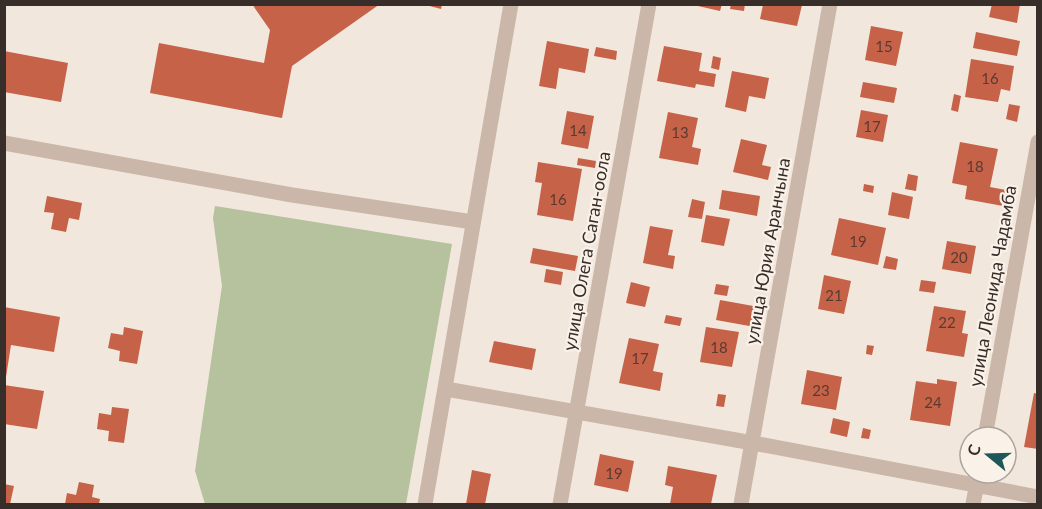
<svg xmlns="http://www.w3.org/2000/svg" width="1042" height="509" font-family="Lato,sans-serif">
  <rect width="100%" height="100%" fill="#f2e7dd"/>
  <path fill="#b6c19d" d="M215,206L452,244L406,504H205L195,471L222,286L213,218Z"/>
  <path fill="#c56248" d="M252,4H380L292,66L282,118L150,93L159,43L264,63L270,30Z
    M422,4H442L441,9Z
    M689,4H722L720,11Z
    M731,4H745L744,11L730,9Z
    M992,4H1020L1017,23L989,17Z
    M763,5H802L797,26L760,19Z
    M871,26L903,32L896,66L865,60Z
    M976,32L1020,41L1017,56L973,48Z
    M547,41L589,49L585,73L559,68L556,89L539,86Z
    M664,46L702,53L699,71L716,74L714,87L696,84L695,88L657,81Z
    M596,47L617,51L616,60L594,56Z
    M4,51L68,63L61,102L4,92Z
    M713,56L721,58L719,70L711,68Z
    M971,59L1014,66L1010,91L1001,89L998,102L965,97Z
    M732,71L769,78L765,99L749,96L746,112L725,107Z
    M863,82L897,88L894,103L860,97Z
    M954,94L961,96L958,112L951,110Z
    M1009,104L1020,106L1017,122L1006,119Z
    M861,110L888,115L883,142L856,137Z
    M567,111L594,116L588,149L561,144Z
    M668,112L698,118L692,147L701,149L698,165L659,158Z
    M741,139L767,145L762,165L771,167L768,180L733,172Z
    M960,142L998,149L990,187L1006,190L1003,206L965,199L967,186L952,183Z
    M578,158L596,161L595,168L577,165Z
    M538,162L582,169L573,221L537,215L542,183L535,182Z
    M908,174L918,176L916,191L905,189Z
    M864,184L874,186L873,193L863,191Z
    M722,190L760,196L757,216L719,209Z
    M892,192L913,197L909,219L888,215Z
    M47,196L82,203L79,220L69,218L66,232L51,229L54,213L44,212Z
    M692,199L705,202L702,219L688,217Z
    M706,215L730,219L724,246L701,242Z
    M839,218L886,228L878,265L831,255Z
    M650,226L673,230L668,255L675,256L673,269L643,263Z
    M947,241L976,246L971,274L942,269Z
    M533,248L578,256L575,271L530,263Z
    M886,256L898,259L896,270L883,268Z
    M546,269L563,272L561,285L544,282Z
    M824,275L851,281L844,314L818,309Z
    M921,280L936,282L934,293L919,291Z
    M631,282L650,287L645,307L626,303Z
    M716,284L729,286L727,296L714,294Z
    M720,300L759,307L755,327L716,320Z
    M934,306L966,311L962,333L968,334L964,357L926,351Z
    M4,307L60,317L54,352L11,345L6,377Z
    M666,315L682,318L680,326L664,323Z
    M124,327L143,331L137,364L119,361L120,351L108,348L111,333L123,335Z
    M706,327L739,332L732,367L700,362Z
    M629,338L659,344L653,371L663,373L660,391L619,383Z
    M494,341L536,349L532,370L489,362Z
    M867,345L874,346L872,355L866,354Z
    M807,370L842,377L836,410L801,404Z
    M937,379L957,382L950,426L910,420L916,381L937,384Z
    M4,385L44,391L37,429L4,424Z
    M1034,393L1038,394V449L1024,447Z
    M718,394L726,395L724,407L716,406Z
    M112,407L129,409L124,443L108,441L109,431L97,429L99,413L111,415Z
    M833,418L850,422L847,437L830,433Z
    M863,428L871,430L869,439L861,438Z
    M600,454L634,461L628,492L594,485Z
    M668,466L717,475L711,504H670L673,487L665,485Z
    M472,470L491,474L485,504H466Z
    M79,482L94,485L92,497L100,499L99,504H65L67,493L76,495Z
    M4,484L14,486L10,504H4Z"/>
  <g fill="none" stroke-linecap="round" stroke-linejoin="round">
    <path stroke="#cab7a9" stroke-width="15" d="M4,143L292,195L473,222
      M446,389L753,443L1038,497
      M985,437L1038,142
      M425,504L511,4
      M560,504L649,4
      M741,504L830,4
      M973,504L979,473"/>
  </g>
  <g text-anchor="middle" dominant-baseline="central" stroke-width="4.5" stroke-linejoin="round" paint-order="stroke">
    <g font-size="15" fill="#5a3a31">
      <text x="884" y="46">15</text>
      <text x="990" y="78">16</text>
      <text x="872" y="126">17</text>
      <text x="578" y="130">14</text>
      <text x="680" y="132">13</text>
      <text x="975" y="166">18</text>
      <text x="558" y="199">16</text>
      <text x="858" y="241">19</text>
      <text x="959" y="257">20</text>
      <text x="834" y="295">21</text>
      <text x="947" y="322">22</text>
      <text x="719" y="347">18</text>
      <text x="640" y="358">17</text>
      <text x="821" y="390">23</text>
      <text x="933" y="402">24</text>
      <text x="614" y="473">19</text>
    </g>
    <g font-size="18" fill="#372d29" stroke="#faf1e9">
      <text transform="translate(586 251) rotate(-80)">улица Олега Саган-оола</text>
      <text transform="translate(767 251) rotate(-80)">улица Юрия Аранчына</text>
      <text transform="translate(992 286) rotate(-80)">улица Леонида Чадамба</text>
    </g>
  </g>
  <rect width="1042" height="509" fill="none" stroke="#372d29" stroke-width="12"/>
  <g transform="translate(988 455) rotate(289)"><circle r="28" fill="#faf1e9" stroke="#aca39c" stroke-width="1.5"/>
  <path d="M0-4.5L10 22L0 15L-10 22Z" fill="#1e5758"/>
  <text y="-9" font-size="16" font-weight="bold" text-anchor="middle" fill="#372d29">С</text>
  </g>
</svg>
